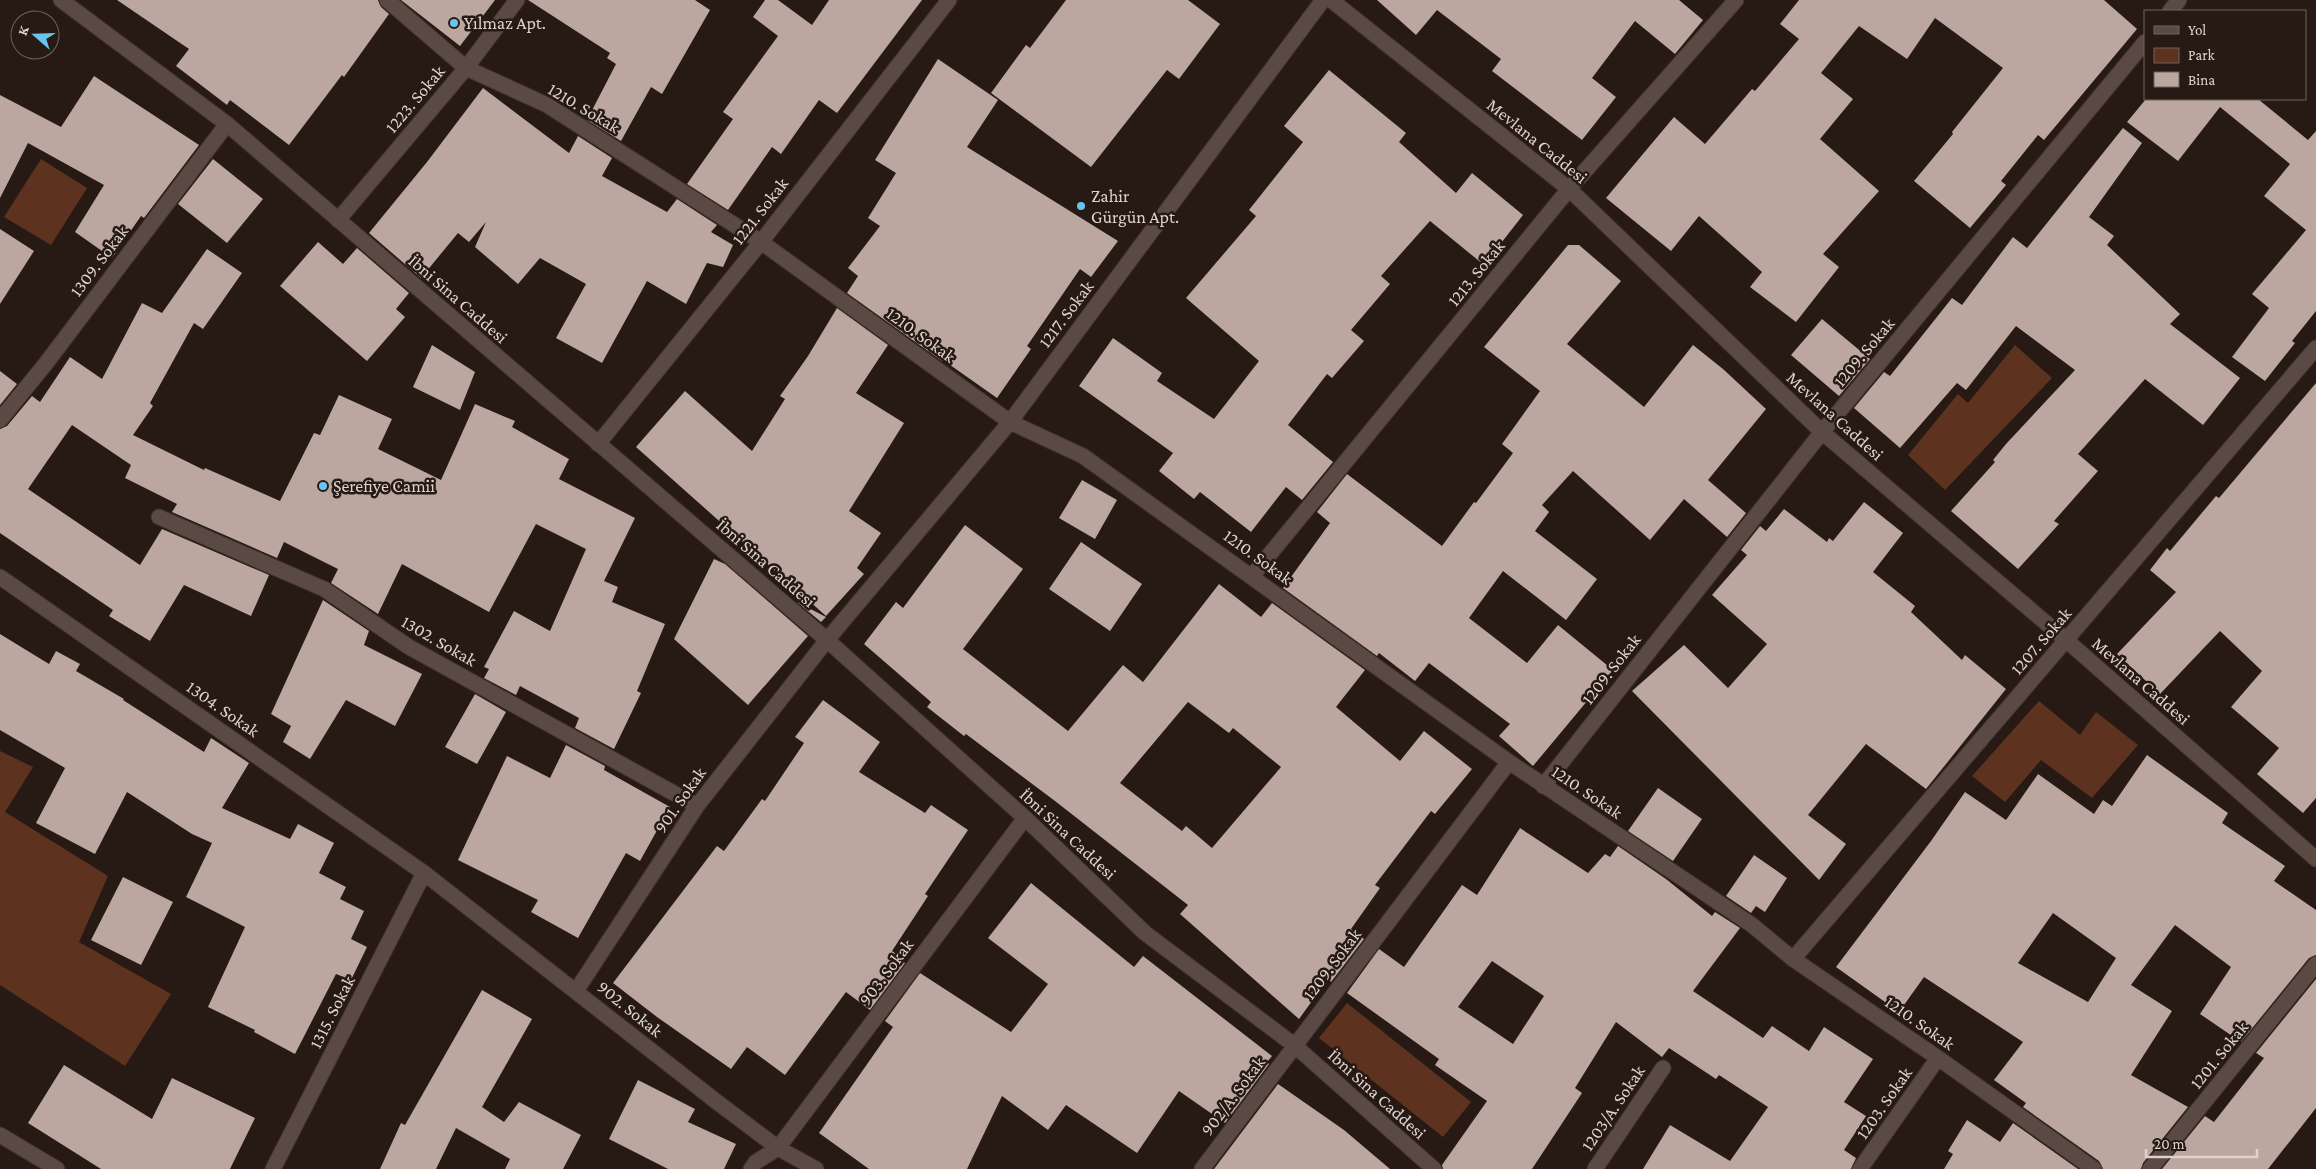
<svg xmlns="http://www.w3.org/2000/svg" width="2316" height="1169" font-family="'Crimson Pro',serif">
  <rect width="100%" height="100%" fill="#271913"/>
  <path fill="#5d3320" d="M41,159L87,188L51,245L4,217Z
    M2015,345L2052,378L1945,490L1908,455L1958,394L1968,403Z
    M2039,701L2080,735L2096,712L2138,745L2092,798L2041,760L2005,802L1972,776Z
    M0,751L33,767L5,812L108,876L79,942L171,994L125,1066L0,985Z
    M1347,1003L1471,1102L1443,1137L1319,1038Z"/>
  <path fill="#bba79f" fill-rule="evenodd" d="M117,0H378L381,7L389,14L344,77L342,75L289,145L230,100L227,105L176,66L189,49Z
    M401,0H495L460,46Z
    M528,0H695L710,10L662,94L651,87L621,141L587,120L616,64L607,58L610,53Z
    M765,0H778L812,25L829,0H922L837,113L819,100L781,154L772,147L728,210L687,184L733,119L723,112L778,36L753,17Z
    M1066,0H1188L1220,24L1179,79L1167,70L1091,167L991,93L1026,45L1030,48Z
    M1377,0H1679L1703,20L1675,54L1635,21L1592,78L1616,97L1582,140L1492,71L1501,59L1437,10L1416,35Z
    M1799,0H2104L2137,29L2044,140L2038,135L2001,181L2006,185L1970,228L1914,181L1953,134L1952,132L2003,68L1935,18L1907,59L1859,26L1821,73L1853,99L1820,139L1879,191L1823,254L1839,267L1796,322L1750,287L1762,272L1699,216L1671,251L1606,198L1674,117L1705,144L1752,89L1755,91L1799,39L1780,24Z
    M938,59L998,100L967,147L1118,241L1091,277L1080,269L1027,346L1031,349L997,398L943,360L942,361L847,293L858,276L848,268L880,226L868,218L896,173L875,160Z
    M1329,70L1406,133L1399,142L1456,193L1472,173L1523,215L1484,265L1430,221L1381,276L1390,284L1351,330L1364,341L1332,378L1327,374L1288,425L1333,462L1302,500L1286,487L1251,532L1200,492L1194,499L1159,471L1173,453L1079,386L1113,338L1162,373L1157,381L1214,419L1259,361L1186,298L1256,216L1249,210L1303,142L1284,126Z
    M94,76L199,145L144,218L141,216L112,258L75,232L104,185L28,143L0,198V95L61,127Z
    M483,88L569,153L578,136L612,158L602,176L667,212L677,199L717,225L711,232L733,245L723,267L707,263L686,304L647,281L602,363L556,338L586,284L540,258L518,284L475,247L486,222L469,242L458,233L421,278L369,233L427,162Z
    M2146,99H2258L2308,140L2316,131V311L2292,341L2295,343L2265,381L2232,357L2269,308L2252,294L2306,230L2264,196L2290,164L2220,107L2178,161L2127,122Z
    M2123,128L2142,143L2089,217L2114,236L2107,245L2180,314L2170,324L2240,378L2203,425L2145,379L2078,454L2098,471L2054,521L2059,524L2018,569L1951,511L1995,462L1993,460L2006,444L2075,370L2016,326L1966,390L1957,383L1900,448L1854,408L1884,372L1890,376L1952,298L1962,305L2013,237L2027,248Z
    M213,159L263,199L227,243L178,204Z
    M0,229L34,251L0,304Z
    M318,242L343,264L357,248L409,293L396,309L405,317L367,361L280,286Z
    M1568,245H1579L1621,281L1567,344L1644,407L1693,345L1723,369L1766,409L1708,480L1746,513L1727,537L1684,499L1650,540L1573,471L1542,505L1549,512L1535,531L1597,579L1566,620L1503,571L1469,618L1527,663L1558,625L1613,670L1533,766L1499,736L1510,724L1429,663L1415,681L1379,653L1377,656L1283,588L1330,523L1317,512L1347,474L1442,546L1474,502L1476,503L1513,453L1502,444L1540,391L1484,347Z
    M207,249L242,273L203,329L194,323L150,403L153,406L133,435L204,470L205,468L280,501L314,433L320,435L339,395L392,419L378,449L441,480L475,404L515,421L512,427L569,459L559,479L635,518L604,581L618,587L612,602L665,624L637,691L641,693L614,749L575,728L579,718L520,686L516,695L484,678L489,669L484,667L514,611L550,631L586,549L536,524L489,612L402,564L378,614L331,583L338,569L284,542L277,558L172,512L177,504L125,478L131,465L72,425L28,489L140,565L162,529L269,575L251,616L184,585L150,641L109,616L113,610L0,533V429L7,426L32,396L40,402L70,357L102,379L142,303L162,313Z
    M837,308L888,345L856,393L904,423L849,511L881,533L857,568L864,574L826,616L636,447L685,391L752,451L785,399L780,396L808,356Z
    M1822,319L1870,359L1839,396L1791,355Z
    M432,345L475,372L460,410L413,387Z
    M0,371L17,384L0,405Z
    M2316,383V798L2303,813L2257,774L2279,748L2231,707L2262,671L2220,631L2160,694L2117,654L2176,592L2150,570L2167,548L2170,551L2216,496L2219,498Z
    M1082,480L1117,500L1095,539L1059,518Z
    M1864,502L1903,533L1873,572L1915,606L1911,612L1962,660L1965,655L2006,689L1926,789L1866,744L1808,815L1846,844L1819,880L1632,691L1684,645L1728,688L1767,644L1712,595L1747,555L1741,550L1760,526L1766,531L1784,509L1827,542L1829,538L1833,541Z
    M965,525L1023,569L963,649L1068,731L1123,665L1143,682L1219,584L1261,617L1272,603L1365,670L1336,707L1400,761L1424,731L1472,769L1435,814L1431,811L1375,885L1380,888L1351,929L1364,939L1331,982L1328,979L1299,1019L1180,914L1188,905L1055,801L966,734L964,736L927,707L931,702L864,644L896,602L903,608ZM1188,702L1229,733L1233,728L1281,767L1212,848L1186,826L1182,831L1120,783Z
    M1081,542L1142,584L1110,631L1049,589Z
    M714,559L725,564L808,636L748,705L674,639Z
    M323,600L369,631L364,645L422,674L395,726L346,700L310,759L283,742L291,726L271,714Z
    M797,602L826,617L821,622Z
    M0,634L49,664L56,651L80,664L76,671L124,699L123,700L204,752L211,738L249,763L222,808L290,839L298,824L334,843L319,873L346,887L340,899L364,911L351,939L367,947L351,980L336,974L295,1054L254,1032L255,1030L208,1007L245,927L186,897L212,843L192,834L127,792L95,854L36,823L65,768L0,730Z
    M475,694L506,712L477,764L445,747Z
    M823,700L880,742L859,772L925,813L931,805L968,830L925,894L928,896L892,951L899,956L897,959L905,963L870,1010L846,992L785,1075L747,1047L731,1069L657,1017L613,983L717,846L724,851L762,799L765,801L804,743L795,737Z
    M566,745L605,766L604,770L670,807L640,861L626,853L578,938L531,912L538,900L458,860L507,756L550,778Z
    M2147,755L2228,813L2222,823L2285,866L2274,881L2316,910V955L2309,958L2241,1042L2200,1014L2231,967L2175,925L2131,985L2172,1011L2131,1075L2188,1107L2143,1163L2141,1169H2103L2099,1161L2023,1107L2026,1103L1994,1080L2023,1042L1924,977L1899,1012L1836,967L1931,841L1965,792L2006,820L2038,774L2094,814L2103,800L2112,806ZM2053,913L2116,958L2088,1002L2018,963Z
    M1658,788L1702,819L1673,861L1628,831Z
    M1520,828L1588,873L1605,854L1610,857L1618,846L1666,879L1712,916L1715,912L1740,928L1693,991L1763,1038L1772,1026L1809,1051L1824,1027L1873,1059L1844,1102L1866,1116L1844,1150L1856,1158L1851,1169H1643L1670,1125L1730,1161L1768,1107L1719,1075L1716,1079L1669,1048L1662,1057L1616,1022L1575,1088L1582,1093L1532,1169H1443L1442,1165L1487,1101L1435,1065L1439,1059L1347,993L1379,949L1404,967L1462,885L1477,895ZM1492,961L1544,996L1513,1044L1458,1007Z
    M1754,855L1787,878L1765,912L1756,906L1751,913L1726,896Z
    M123,877L173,902L141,965L91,940Z
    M1031,883L1134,967L1143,956L1272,1056L1267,1062L1269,1064L1225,1123L1179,1091L1137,1153L1066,1105L1048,1130L1002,1096L967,1169H869L819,1133L893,1027L885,1021L920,973L1011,1032L1048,984L988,938Z
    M2316,979V1108L2268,1169H2162L2205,1116L2214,1122L2264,1058L2256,1053Z
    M482,990L532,1019L482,1107L504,1122L519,1102L581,1135L563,1169H505L510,1159L456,1128L436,1169H380L401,1123L405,1125Z
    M64,1065L152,1119L172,1078L255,1118L230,1169H101L28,1123Z
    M638,1080L695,1109L688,1122L736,1144L724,1169H668L609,1139Z
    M1278,1084L1344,1130L1390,1169H1214Z
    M1967,1120L2000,1142L2013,1123L2078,1169H1944L1953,1154L1948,1151Z"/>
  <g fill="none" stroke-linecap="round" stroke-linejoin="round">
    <defs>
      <path id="minor" d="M61,0L227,124L827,640L1025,818L1145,933L1294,1045L1434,1169
        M387,0L466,68L547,105L761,242L1010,422L1083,456L1509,762L1752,925L1793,959L1938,1058L2094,1169
        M1331,0L1569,189L1822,432L2066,640L2316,859
        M2170,11L2179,0
        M338,220L466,68L517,0
        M0,420L47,362L227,124
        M598,444L761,242L949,0
        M159,517L324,589L409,647L697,806
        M1252,576L1569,189L1736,0
        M0,577L424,873L717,1102L778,1148L816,1169
        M1543,786L1822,432L2145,42
        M1793,959L2316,348
        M576,991L697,806L827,640L1010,422L1323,0
        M0,1135L57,1169
        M273,1169L424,873
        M751,1169L756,1162L778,1148L1025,818
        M1202,1169L1509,762
        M1595,1169L1663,1068
        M1860,1169L1938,1058
        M2150,1169L2316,964"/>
    </defs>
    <use href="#minor" stroke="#3c322f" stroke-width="17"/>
    <use href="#minor" stroke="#5b4a43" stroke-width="15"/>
  </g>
  <g fill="#67c4f0" stroke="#271913" stroke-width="2">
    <circle cx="454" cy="23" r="5"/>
    <circle cx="1081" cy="206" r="5"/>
    <circle cx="323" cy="486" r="5"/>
  </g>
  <g text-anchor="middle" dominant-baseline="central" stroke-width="5" stroke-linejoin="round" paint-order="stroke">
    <g font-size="18" fill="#ddd3ce" stroke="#271913" text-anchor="start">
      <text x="464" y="23">Yılmaz Apt.</text>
      <text x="1091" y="196">Zahir<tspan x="1091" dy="21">Gürgün Apt.</tspan></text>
      <text x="333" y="486">Şerefiye Camii</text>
    </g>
    <g font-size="18" fill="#ddd3ce" stroke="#271913">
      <text transform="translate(415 99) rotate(-50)">1223. Sokak</text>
      <text transform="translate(584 108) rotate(31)">1210. Sokak</text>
      <text transform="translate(1537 141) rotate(39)">Mevlana Caddesi</text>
      <text transform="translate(760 211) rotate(-52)">1221. Sokak</text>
      <text transform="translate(99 261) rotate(-53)">1309. Sokak</text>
      <text transform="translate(1476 273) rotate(-51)">1213. Sokak</text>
      <text transform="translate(458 299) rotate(41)">İbni Sina Caddesi</text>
      <text transform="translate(1066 314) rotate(-53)">1217. Sokak</text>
      <text transform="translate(921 335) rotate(36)">1210. Sokak</text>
      <text transform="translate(1864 352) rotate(-50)">1209. Sokak</text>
      <text transform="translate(1835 416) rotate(42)">Mevlana Caddesi</text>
      <text transform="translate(1258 557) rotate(36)">1210. Sokak</text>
      <text transform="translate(766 563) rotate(41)">İbni Sina Caddesi</text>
      <text transform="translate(439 641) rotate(30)">1302. Sokak</text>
      <text transform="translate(2041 641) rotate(-49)">1207. Sokak</text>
      <text transform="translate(1611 669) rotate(-52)">1209. Sokak</text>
      <text transform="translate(2141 681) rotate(41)">Mevlana Caddesi</text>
      <text transform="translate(223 709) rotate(35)">1304. Sokak</text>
      <text transform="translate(1587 792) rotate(34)">1210. Sokak</text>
      <text transform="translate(680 800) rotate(-55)">901. Sokak</text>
      <text transform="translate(1068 834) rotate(43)">İbni Sina Caddesi</text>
      <text transform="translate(1332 964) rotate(-53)">1209. Sokak</text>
      <text transform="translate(886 972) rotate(-53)">903. Sokak</text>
      <text transform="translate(630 1009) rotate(39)">902. Sokak</text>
      <text transform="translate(332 1012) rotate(-63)">1315. Sokak</text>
      <text transform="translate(1920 1023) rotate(35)">1210. Sokak</text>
      <text transform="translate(2219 1055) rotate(-51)">1201. Sokak</text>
      <text transform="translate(1377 1094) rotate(42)">İbni Sina Caddesi</text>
      <text transform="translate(1233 1096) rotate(-53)">902/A. Sokak</text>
      <text transform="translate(1884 1103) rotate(-55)">1203. Sokak</text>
      <text transform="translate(1613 1108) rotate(-56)">1203/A. Sokak</text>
    </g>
  </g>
  <rect x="2144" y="10" width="162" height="90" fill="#271913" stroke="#70635e"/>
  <rect x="2154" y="26" width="25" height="8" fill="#5b4a43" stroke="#70635e"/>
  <text x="2188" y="35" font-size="15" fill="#ddd3ce">Yol</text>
  <rect x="2154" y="48" width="25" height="15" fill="#5d3320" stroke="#70635e"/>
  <text x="2188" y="60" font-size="15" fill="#ddd3ce">Park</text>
  <rect x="2154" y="72" width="25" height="15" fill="#bba79f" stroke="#70635e"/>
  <text x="2188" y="85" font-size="15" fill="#ddd3ce">Bina</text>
  <g transform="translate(35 35) rotate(290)"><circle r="24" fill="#271913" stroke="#70635e"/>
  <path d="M0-4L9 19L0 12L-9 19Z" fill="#67c4f0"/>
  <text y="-8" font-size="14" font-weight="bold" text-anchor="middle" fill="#ddd3ce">K</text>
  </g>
  <path d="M2146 1149v8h111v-8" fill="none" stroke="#ddd3ce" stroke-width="2.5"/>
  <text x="2154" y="1149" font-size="15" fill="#ddd3ce" stroke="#271913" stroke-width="4" paint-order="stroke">20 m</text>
</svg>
